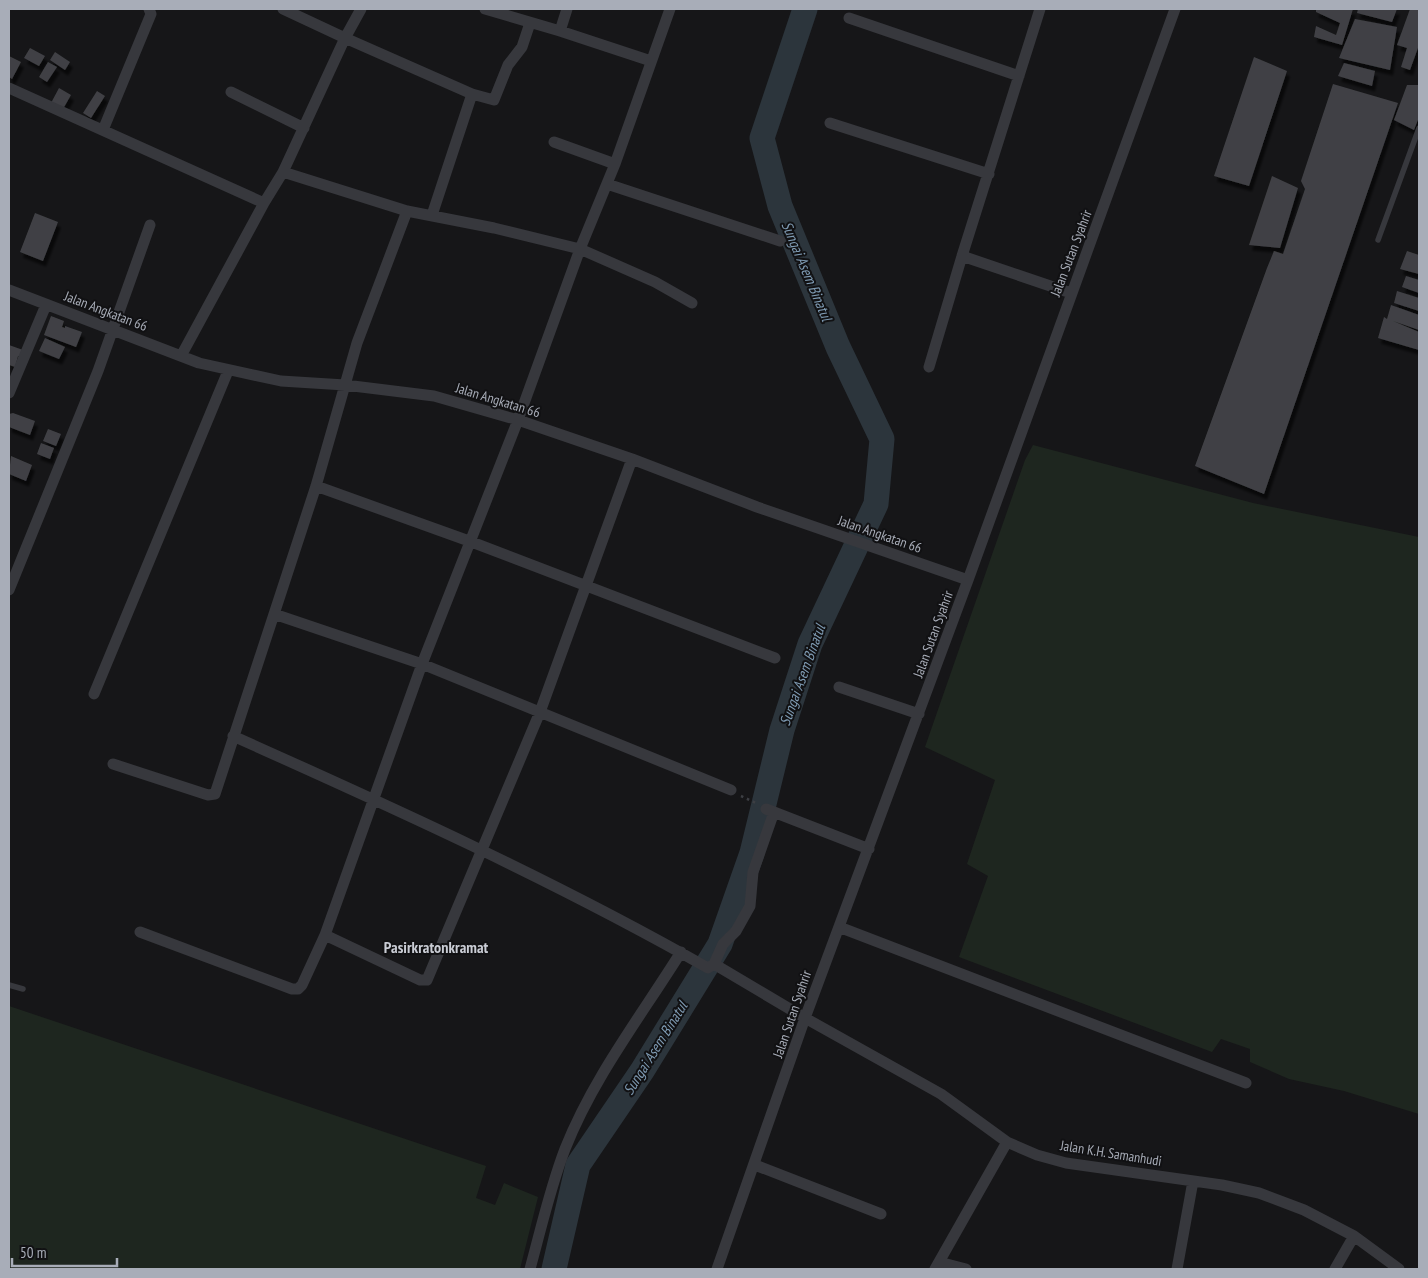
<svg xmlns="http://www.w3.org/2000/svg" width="1428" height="1278" font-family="'PT Sans Narrow',sans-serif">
  <defs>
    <filter id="shadow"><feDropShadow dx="3" dy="5.5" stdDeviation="1" flood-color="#0009"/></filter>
  </defs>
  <rect width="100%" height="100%" fill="#161618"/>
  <path fill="#1e261f" d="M1033,445L1253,503L1419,537V1114L1344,1091L1289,1079L1250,1062V1049L1221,1039L1212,1052L959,957L988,876L967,864L995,780L925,747L1025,460Z
    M9,1006L486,1166L476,1198L495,1205L504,1183L538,1197L520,1269H9Z"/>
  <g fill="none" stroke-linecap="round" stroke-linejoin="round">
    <path stroke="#2c353c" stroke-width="25" d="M554,1269L578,1165L642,1071L720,944L752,853L782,730L810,644L876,504L882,439L838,347L780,206L762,138L805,9"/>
  </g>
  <path fill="#404145" filter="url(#shadow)" d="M1316,9H1353L1342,45L1314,37L1316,26L1336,35L1340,23L1316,12Z
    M1358,9H1397L1392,22L1357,13Z
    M1410,9H1419V45L1410,70L1401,67L1407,48L1397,45Z
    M1355,19L1397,27L1390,70L1339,58Z
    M30,48L45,56L39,66L24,58Z
    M55,52L70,62L65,70L50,60Z
    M9,56L21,62L12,79L9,77Z
    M1254,57L1287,71L1249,186L1214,176Z
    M48,62L57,67L47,82L39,77Z
    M1344,63L1375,71L1372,86L1338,76Z
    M1333,84L1398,103L1264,494L1195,466L1267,268L1274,251L1283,254L1305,189L1301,181Z
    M1407,85H1419V117L1414,130L1394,120Z
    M59,88L71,95L63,109L51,103Z
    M97,91L105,96L91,118L83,113Z
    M1272,176L1298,188L1280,248L1249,245Z
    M35,213L58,222L43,261L20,252Z
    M1407,251L1419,255V274L1400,269Z
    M1406,276L1419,280V293L1402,287Z
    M1397,291L1419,298V311L1394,303Z
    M1391,305L1419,315V330L1393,321L1419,332V350L1378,338L1384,317L1387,319Z
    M51,316L64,321L62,327L65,328V326L82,332L76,347L44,335Z
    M45,338L65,347L59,359L39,351Z
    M9,345L23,350L21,357L18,356L15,367L9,365Z
    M13,413L35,421L30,435L9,427V414Z
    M48,429L61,434L56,446L43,441Z
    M41,443L54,448L50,459L37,454Z
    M11,456L32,465L26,481L9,474Z"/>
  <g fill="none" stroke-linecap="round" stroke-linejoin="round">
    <path stroke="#3d3f44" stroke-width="2.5" stroke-dasharray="2.5 4" stroke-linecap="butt" d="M741,796L756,803"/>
    <path stroke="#37383d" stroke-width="5.5" d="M1378,240L1419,128
      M9,985L23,989"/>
    <path stroke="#37383d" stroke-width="11" d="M283,9L345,38L472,94L494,100L508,65L522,47L530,23
      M485,9L560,31L651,61
      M1040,9L962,256L1071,293
      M849,18L1019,76
      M560,31L567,9
      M9,88L264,203
      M231,92L304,128
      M830,123L989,174
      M103,130L151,14L149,9
      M554,142L615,164
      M283,172L407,211L494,228L580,249L655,282L692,303
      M607,184L780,241
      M432,215L472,94
      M9,290L199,363L281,381L345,385L434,396L518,420L632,459L757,507L968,580
      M181,356L264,203L283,172L345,38L361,9
      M929,367L962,256
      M9,393L46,305
      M316,486L469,541L775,658
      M9,590L98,371L150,225
      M274,614L422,664L731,790
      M839,687L919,714
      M94,694L228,371
      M233,736C394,808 555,881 708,968L714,964L805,1018L941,1094L1007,1142L1037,1155L1066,1163L1222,1185L1259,1193L1304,1210L1354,1236L1399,1269
      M113,764L208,795L215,794L316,486L357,343L407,211
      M766,809L869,849
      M839,927L1246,1083
      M140,932L292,989H298L302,985L325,935L422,664L518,420L580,249L615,164L670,9
      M325,935L420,980H427L540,712L632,459
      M714,964L723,944L736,931L750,906L753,872L774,812
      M755,1165L881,1214
      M939,1262L966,1269
      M530,1269C541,1229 550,1188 565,1149C593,1078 641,1016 681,952
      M717,1269L805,1018L968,580L1175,9
      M935,1269L1007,1142
      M1177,1269L1193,1181
      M1335,1269L1354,1236"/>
  </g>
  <g text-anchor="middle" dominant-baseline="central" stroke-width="4" stroke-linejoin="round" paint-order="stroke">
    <g font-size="14" fill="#a8adb8" stroke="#111113">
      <text transform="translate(1071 253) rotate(-69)">Jalan Sutan Syahrir</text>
      <text transform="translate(106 311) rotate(21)">Jalan Angkatan 66</text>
      <text transform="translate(498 400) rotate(17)">Jalan Angkatan 66</text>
      <text transform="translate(880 534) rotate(19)">Jalan Angkatan 66</text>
      <text transform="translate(933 634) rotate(-70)">Jalan Sutan Syahrir</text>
      <text transform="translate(792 1014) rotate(-71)">Jalan Sutan Syahrir</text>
      <text transform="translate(1111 1153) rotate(9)">Jalan K.H. Samanhudi</text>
    </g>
    <g font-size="15" font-style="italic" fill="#7f9bb3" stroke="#111113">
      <text transform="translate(807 271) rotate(67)">Sungai Asem Binatul</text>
      <text transform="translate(802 675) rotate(-70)">Sungai Asem Binatul</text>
      <text transform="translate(655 1048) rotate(-58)">Sungai Asem Binatul</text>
    </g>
    <g font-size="16" font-weight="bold" fill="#c9ccd4" stroke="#111113">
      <text x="436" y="947">Pasirkratonkramat</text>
    </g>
  </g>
  <rect width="1428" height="1278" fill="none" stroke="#a8adb8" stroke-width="20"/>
  <path d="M12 1258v8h105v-8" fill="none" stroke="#a8adb8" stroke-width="2.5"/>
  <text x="20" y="1258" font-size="15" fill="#a8adb8" stroke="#111113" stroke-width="4" paint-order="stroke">50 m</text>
</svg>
